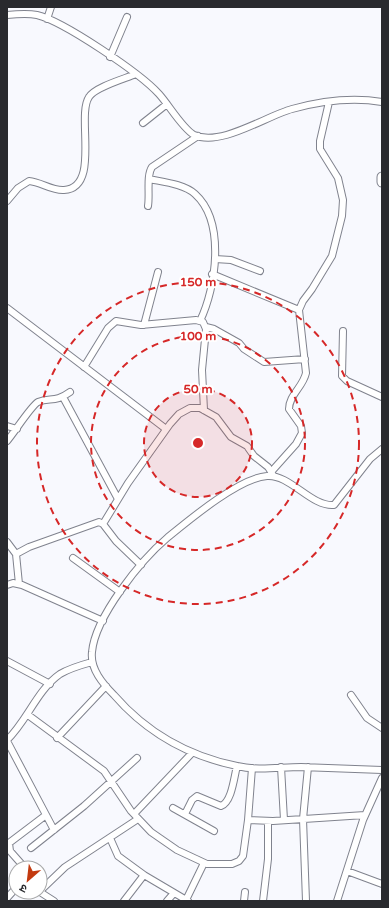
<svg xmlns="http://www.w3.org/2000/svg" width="389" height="908" font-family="'Varela Round','Noto Sans Devanagari',sans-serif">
  <rect width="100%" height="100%" fill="#f8f9fe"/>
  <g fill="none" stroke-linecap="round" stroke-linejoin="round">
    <defs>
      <path id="street" d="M7,15C17,14 27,13 37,15C63,21 140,73 159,94C169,105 182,128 194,135C221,147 266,116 292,109C321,101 352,97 382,102
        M47,19L51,7
        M110,57L127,17
        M143,123L167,104
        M149,179C163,182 184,184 195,194C226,222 216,288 200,321
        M7,201L18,188L29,181C41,182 52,191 64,190C101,188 76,116 89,97C95,87 124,79 136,74
        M148,206C150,194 146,176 152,167L198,136
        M215,259L231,260L260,271
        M212,274L299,310
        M7,308L166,429
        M144,325L158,272
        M206,327L214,329L239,343L244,349L264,362L305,359
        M343,331L342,376L347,381L382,397
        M84,367L108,328L116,321L141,325L196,320L203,322L206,329L202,370L204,410
        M63,397L118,499
        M7,426L17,429
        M7,441C14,433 31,406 38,402C50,397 55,403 70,392
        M382,449L370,459L334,505C311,507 290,474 267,476C239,478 189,520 167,538C141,560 95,617 92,652C90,669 103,684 114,695C147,733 188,756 237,766C258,771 280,767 301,767C328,768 355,769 382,770
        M271,472L296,444L302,433L301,426L289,409C289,395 303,387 306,373L299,310L303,301L312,289L332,256L342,216L343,200L338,178L320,149V141L329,102
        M103,524L128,483L170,424L179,414L190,408H200L216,417L231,437L247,446L254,456L268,467L273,475
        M7,542L16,554L19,584
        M16,554L29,547L99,522L103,524L116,541L141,565
        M73,558L120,592
        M7,585L13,583L22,585L103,621
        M7,661L50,684
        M351,695L367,718L382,728
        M28,715L104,771L131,811L151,832L177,850L207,864H232L239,861L243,856L248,820L252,768
        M57,738L106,686
        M7,740C27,721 37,690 60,674C70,668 81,665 92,662
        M7,741L54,830
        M281,767L284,820
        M173,808L214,831
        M134,814L192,753
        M185,814L192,800L197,796L221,806C232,802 234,777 237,766
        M248,820L273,821L365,815
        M110,838L118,856L144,875
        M31,848L84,806L137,758
        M25,868L10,851L9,843L46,815
        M347,871L382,884
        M40,891L65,867L138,819
        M40,892L54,901
        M7,898L16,888
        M186,900L204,863
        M124,901L144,875L188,901
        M167,901L174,893
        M244,901L245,892
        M263,901L268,859V821
        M306,901L303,819L308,767
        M337,901L363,820L382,778"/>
      <path id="secondary" d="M382,177V182"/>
    </defs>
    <use href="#street" stroke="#80838e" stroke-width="8"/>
    <use href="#secondary" stroke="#80838e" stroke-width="11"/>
    <use href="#street" stroke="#fff" stroke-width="6"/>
    <use href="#secondary" stroke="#fff" stroke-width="9"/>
  </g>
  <circle cx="198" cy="443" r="54" fill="#d62828" fill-opacity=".12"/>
  <g fill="none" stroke="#d62828" stroke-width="2" stroke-dasharray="7 5">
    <circle cx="198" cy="443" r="54"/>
    <circle cx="198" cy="443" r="107"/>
    <circle cx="198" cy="443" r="161"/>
  </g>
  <circle cx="198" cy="443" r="6" fill="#d62828" stroke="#fff" stroke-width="2"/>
  <g font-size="12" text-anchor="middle" font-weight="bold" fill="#d62828" stroke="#fff" stroke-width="4" stroke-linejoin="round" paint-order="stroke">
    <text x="198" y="286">150 m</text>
    <text x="198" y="340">100 m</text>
    <text x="198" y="393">50 m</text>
  </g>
  <rect width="389" height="908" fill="none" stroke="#292a2e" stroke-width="16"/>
  <g transform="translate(28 880) rotate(208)"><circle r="19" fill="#ffffff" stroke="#a9aaab"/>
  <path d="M0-3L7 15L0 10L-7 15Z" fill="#c33a0f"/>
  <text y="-6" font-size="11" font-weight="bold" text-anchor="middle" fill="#292a2e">उ</text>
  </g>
</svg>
